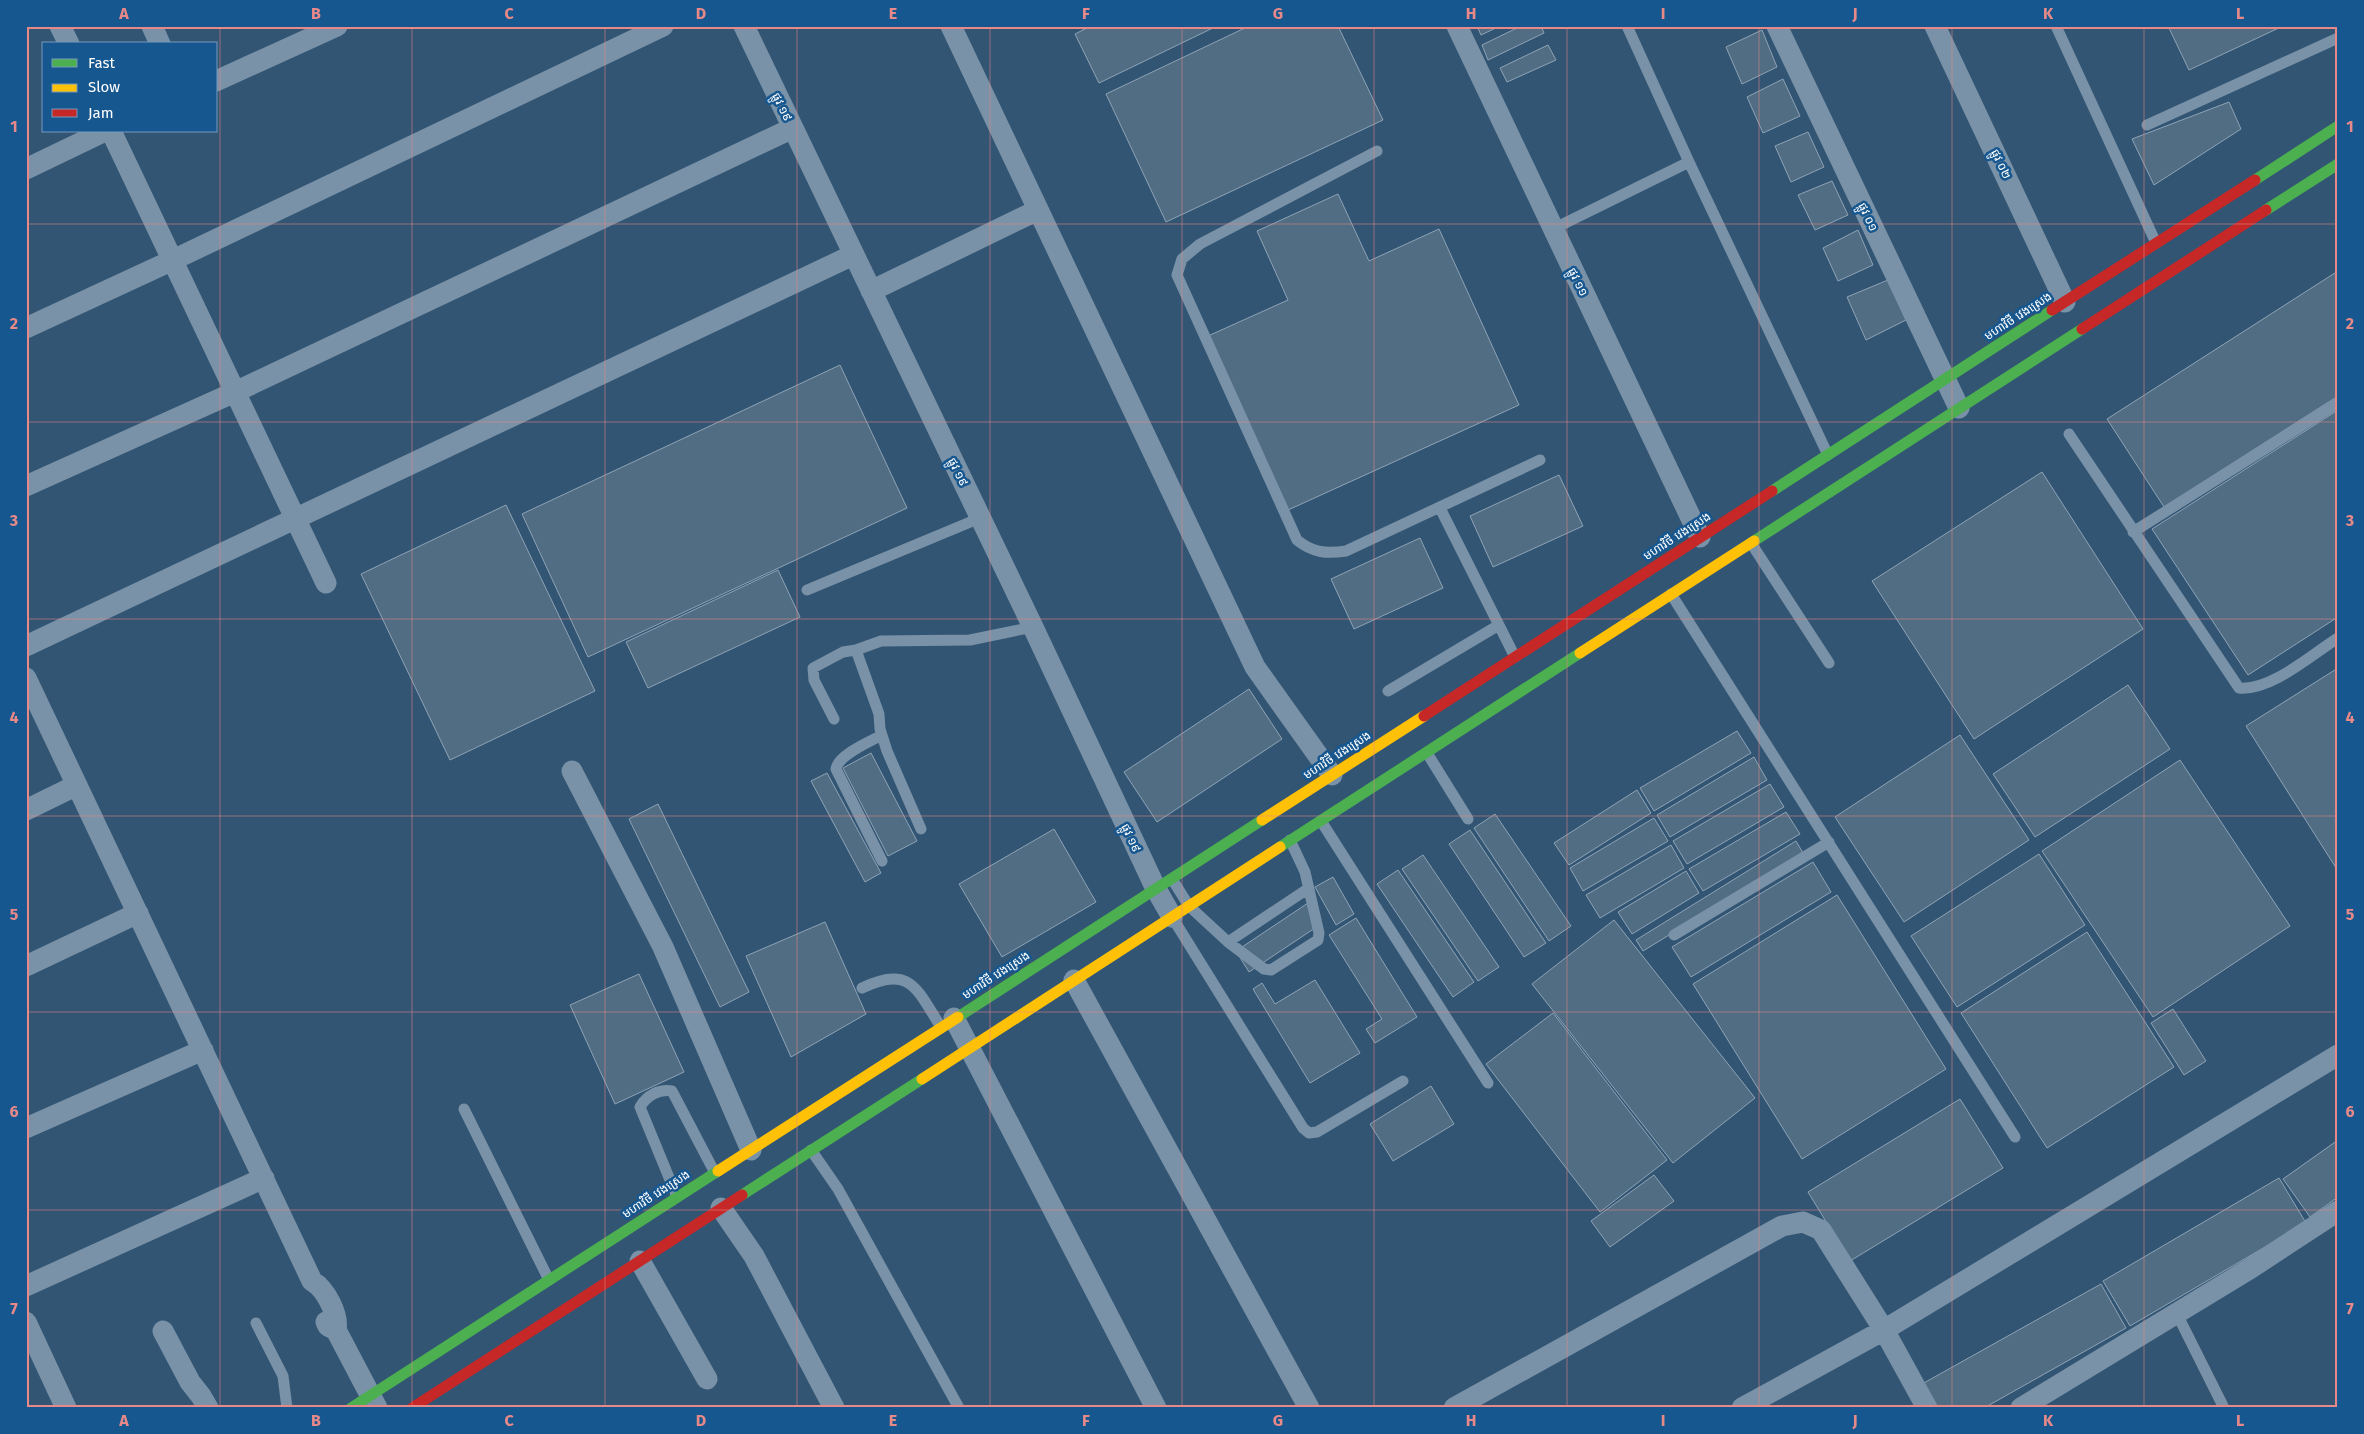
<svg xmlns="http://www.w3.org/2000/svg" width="2364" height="1434" font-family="'Fira Sans','Noto Sans Khmer',sans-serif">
  <rect width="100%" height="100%" fill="#325574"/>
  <path fill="#516d84" stroke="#8ea3b5" d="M1091,26H1217L1099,83L1075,34Z
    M1249,26H1338L1383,120L1166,222L1106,94Z
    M1477,26H1500L1481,35Z
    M1521,26H1541L1544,33L1488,60L1482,45Z
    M2168,26H2283L2189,70Z
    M1762,30L1777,67L1742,84L1726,47Z
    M1548,45L1556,60L1507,82L1500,68Z
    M1783,79L1800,116L1763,133L1747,97Z
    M2229,102L2241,129L2154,185L2132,139Z
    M1808,132L1824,167L1791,182L1775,146Z
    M1832,181L1848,215L1815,230L1798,195Z
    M1338,194L1369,261L1439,229L1519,405L1288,510L1208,336L1288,300L1257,231Z
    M1858,230L1873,265L1838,281L1823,248Z
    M2338,271V396L2164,507L2107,419Z
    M1888,280L1906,320L1866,340L1847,297Z
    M840,365L907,508L588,657L522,514Z
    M2338,410V617L2248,675L2152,529Z
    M2042,472L2143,629L1974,739L1872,581Z
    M1559,475L1583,526L1493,567L1470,516Z
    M506,505L595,691L450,760L361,574Z
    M1420,538L1443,588L1354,629L1331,579Z
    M778,570L800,617L648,688L626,642Z
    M2338,668V871L2246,726Z
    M2128,685L2170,749L2035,837L1993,774Z
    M1249,689L1282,739L1157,822L1124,772Z
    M1737,731L1751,753L1654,811L1640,788Z
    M1960,735L2029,840L1904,922L1835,817Z
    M871,753L917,841L888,856L843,768Z
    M1754,757L1767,780L1670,837L1657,815Z
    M2180,760L2290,926L2153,1017L2042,851Z
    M827,773L881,873L865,882L811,781Z
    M1770,784L1784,807L1687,864L1673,841Z
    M1637,790L1651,813L1569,865L1554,843Z
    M658,804L749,992L720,1007L629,819Z
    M1786,812L1800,834L1703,891L1689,869Z
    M1495,814L1571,926L1549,941L1474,828Z
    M1654,818L1668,841L1583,891L1570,868Z
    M1054,829L1096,902L1002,957L959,884Z
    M1470,830L1546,943L1524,957L1449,844Z
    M1796,841L1803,853L1643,951L1636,940Z
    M1671,845L1684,868L1600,918L1586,895Z
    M2039,854L2085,925L1957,1007L1911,936Z
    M1423,855L1499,967L1478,981L1402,869Z
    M1813,862L1831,892L1691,977L1672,947Z
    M1398,870L1474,982L1453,997L1377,884Z
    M1686,871L1699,893L1632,934L1618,912Z
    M1333,877L1354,914L1336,925L1315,887Z
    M1837,895L1946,1069L1802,1159L1693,984Z
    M1308,903L1321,924L1249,972L1236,951Z
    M1356,918L1417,1017L1375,1043L1366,1029L1382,1019L1329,935Z
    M1614,920L1755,1098L1673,1163L1532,984Z
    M825,922L866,1014L791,1057L746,956Z
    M2087,932L2174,1067L2047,1148L1961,1013Z
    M639,974L684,1072L615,1104L570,1005Z
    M1315,980L1360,1053L1310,1083L1253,989L1262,983L1275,1004Z
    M2173,1009L2206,1061L2184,1075L2151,1023Z
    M1553,1013L1667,1160L1600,1212L1486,1064Z
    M1431,1086L1454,1124L1393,1161L1370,1124Z
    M1960,1099L2003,1168L1850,1261L1808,1192Z
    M2338,1140V1197L2310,1217L2283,1179Z
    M1654,1175L1674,1201L1610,1247L1591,1221Z
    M2279,1178L2306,1223L2130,1326L2103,1281Z
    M2101,1284L2126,1328L1984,1408H1936L1922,1384Z"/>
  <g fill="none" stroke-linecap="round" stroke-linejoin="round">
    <path stroke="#7992a7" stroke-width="11" d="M1627,26L1689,162L1828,455
      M2056,26L2156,243
      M2147,125L2338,38
      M1377,151L1200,244L1182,259L1177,275L1297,540C1313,553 1327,554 1346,551L1540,460
      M1553,229L1689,162
      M2069,434L2239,688C2271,691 2311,655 2338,638
      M1440,508L1515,657
      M2133,532L2338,403
      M1751,543L1829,663
      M807,590L980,518
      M1671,594L2015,1137
      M1388,691L1499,625
      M834,719L814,680L813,668L843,652L856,650
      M882,735C869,742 838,755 836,769L882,861
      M1427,753L1468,819
      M1321,821L1488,1083
      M921,829L887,751L880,729L879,714L856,650L881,641L970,640L1033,627
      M1172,879L1189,906L1228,942L1264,969L1271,970L1318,940L1319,933L1305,872L1290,840
      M1172,917L1303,1128L1309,1133L1317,1132L1403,1081
      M1674,935L1829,842
      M1228,942L1309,888
      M862,988C911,964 917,990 941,1027
      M464,1109L549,1280
      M811,1150L838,1189L959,1408
      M677,1197L640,1107C647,1095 659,1089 672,1091L715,1173
      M2177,1314L2224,1408
      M256,1323L283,1376L287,1408"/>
    <path stroke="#7992a7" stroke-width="21" d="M60,26L69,44
      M152,26L160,44
      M744,26L1033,627L1156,889L1172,917
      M951,26L1255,667L1332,775
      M1457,26L1700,537
      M1777,26L1959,408
      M1935,26L2065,302
      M216,81L337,26
      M111,131L326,583
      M26,169L105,131
      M871,291L1038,210
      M26,328L173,260L663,26
      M26,486L235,392L793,128
      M26,646L853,255
      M26,678L312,1281C326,1289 339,1315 336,1330
      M572,771L663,947L751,1150
      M26,810L77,785
      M26,966L138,913
      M1074,980L1309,1408
      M954,1018L1156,1408
      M26,1128L203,1050
      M721,1208L754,1256L834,1408
      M640,1261L707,1379
      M26,1286L264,1178
      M26,1322L66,1408
      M326,1322L328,1326L336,1330L377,1408
      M163,1331L190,1382L201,1396L208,1408
      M1454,1408L1782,1226L1803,1222L1821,1230L1884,1330L1927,1408
      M1742,1408L1884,1330L2338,1055
      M2021,1408L2251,1268L2338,1211"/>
    <path stroke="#4caf50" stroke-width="11" d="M2255,180L2338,126
      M2266,210L2338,164
      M1772,491L2052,310
      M1754,541L2082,329
      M1280,847L1580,653
      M958,1017L1262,820
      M742,1195L922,1079
      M351,1408L718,1171"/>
    <path stroke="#ffc107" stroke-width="11" d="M1580,653L1754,541
      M1262,820L1424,716
      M922,1079L1280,847
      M718,1171L958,1017"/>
    <path stroke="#c62828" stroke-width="11" d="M2052,310L2255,180
      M2082,329L2266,210
      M1424,716L1772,491
      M412,1408L742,1195"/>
  </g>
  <path fill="none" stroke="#e88989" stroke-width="1" stroke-opacity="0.55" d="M220,26V1408M412,26V1408M605,26V1408M797,26V1408M990,26V1408M1182,26V1408M1374,26V1408M1567,26V1408M1759,26V1408M1952,26V1408M2144,26V1408M26,224H2338M26,422H2338M26,619H2338M26,816H2338M26,1012H2338M26,1210H2338"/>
  <g text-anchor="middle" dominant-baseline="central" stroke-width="5" stroke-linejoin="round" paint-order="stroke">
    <g font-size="12" fill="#fff" stroke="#17578f">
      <text transform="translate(782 107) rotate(64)">ផ្លូវ ១៩</text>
      <text transform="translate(2001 164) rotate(65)">ផ្លូវ ០២</text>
      <text transform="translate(1868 217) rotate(65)">ផ្លូវ ០១</text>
      <text transform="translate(1578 282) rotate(64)">ផ្លូវ ១១</text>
      <text transform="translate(2018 316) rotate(-33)">មហាវិថី វេងស្រេង</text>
      <text transform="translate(958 472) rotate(64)">ផ្លូវ ១៩</text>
      <text transform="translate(1677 536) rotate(-33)">មហាវិថី វេងស្រេង</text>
      <text transform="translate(1337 755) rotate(-33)">មហាវិថី វេងស្រេង</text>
      <text transform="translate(1131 838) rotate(65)">ផ្លូវ ១៩</text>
      <text transform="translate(996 975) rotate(-33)">មហាវិថី វេងស្រេង</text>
      <text transform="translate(656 1194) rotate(-33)">មហាវិថី វេងស្រេង</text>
    </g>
  </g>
  <rect width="2364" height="1434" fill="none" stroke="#17578f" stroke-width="55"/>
  <rect x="42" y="42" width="175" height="90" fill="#17578f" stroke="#749abc"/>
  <rect x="52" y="59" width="25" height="8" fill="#4caf50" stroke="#749abc"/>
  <text x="88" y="68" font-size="15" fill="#ffffff">Fast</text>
  <rect x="52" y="84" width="25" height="8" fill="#ffc107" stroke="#749abc"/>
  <text x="88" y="92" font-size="15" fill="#ffffff">Slow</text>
  <rect x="52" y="109" width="25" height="8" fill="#c62828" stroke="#749abc"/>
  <text x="88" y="118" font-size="15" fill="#ffffff">Jam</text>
  <rect x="28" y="28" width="2308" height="1378" fill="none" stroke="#e88989" stroke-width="2"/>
  <g font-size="16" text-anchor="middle" font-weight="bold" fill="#e88989">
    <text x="124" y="19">A</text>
    <text x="316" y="19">B</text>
    <text x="509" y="19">C</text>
    <text x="701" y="19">D</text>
    <text x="893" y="19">E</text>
    <text x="1086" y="19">F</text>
    <text x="1278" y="19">G</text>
    <text x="1471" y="19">H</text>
    <text x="1663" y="19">I</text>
    <text x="1855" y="19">J</text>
    <text x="2048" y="19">K</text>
    <text x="2240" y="19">L</text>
    <text x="14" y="132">1</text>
    <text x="2350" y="132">1</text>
    <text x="14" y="329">2</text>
    <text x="2350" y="329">2</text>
    <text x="14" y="526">3</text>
    <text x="2350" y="526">3</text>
    <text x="14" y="723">4</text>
    <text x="2350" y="723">4</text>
    <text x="14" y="920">5</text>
    <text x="2350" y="920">5</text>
    <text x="14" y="1117">6</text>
    <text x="2350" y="1117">6</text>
    <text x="14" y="1314">7</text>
    <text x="2350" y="1314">7</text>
    <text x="124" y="1426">A</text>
    <text x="316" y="1426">B</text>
    <text x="509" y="1426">C</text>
    <text x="701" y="1426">D</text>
    <text x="893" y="1426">E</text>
    <text x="1086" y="1426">F</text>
    <text x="1278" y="1426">G</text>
    <text x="1471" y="1426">H</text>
    <text x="1663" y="1426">I</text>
    <text x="1855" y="1426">J</text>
    <text x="2048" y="1426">K</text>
    <text x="2240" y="1426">L</text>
  </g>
</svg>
